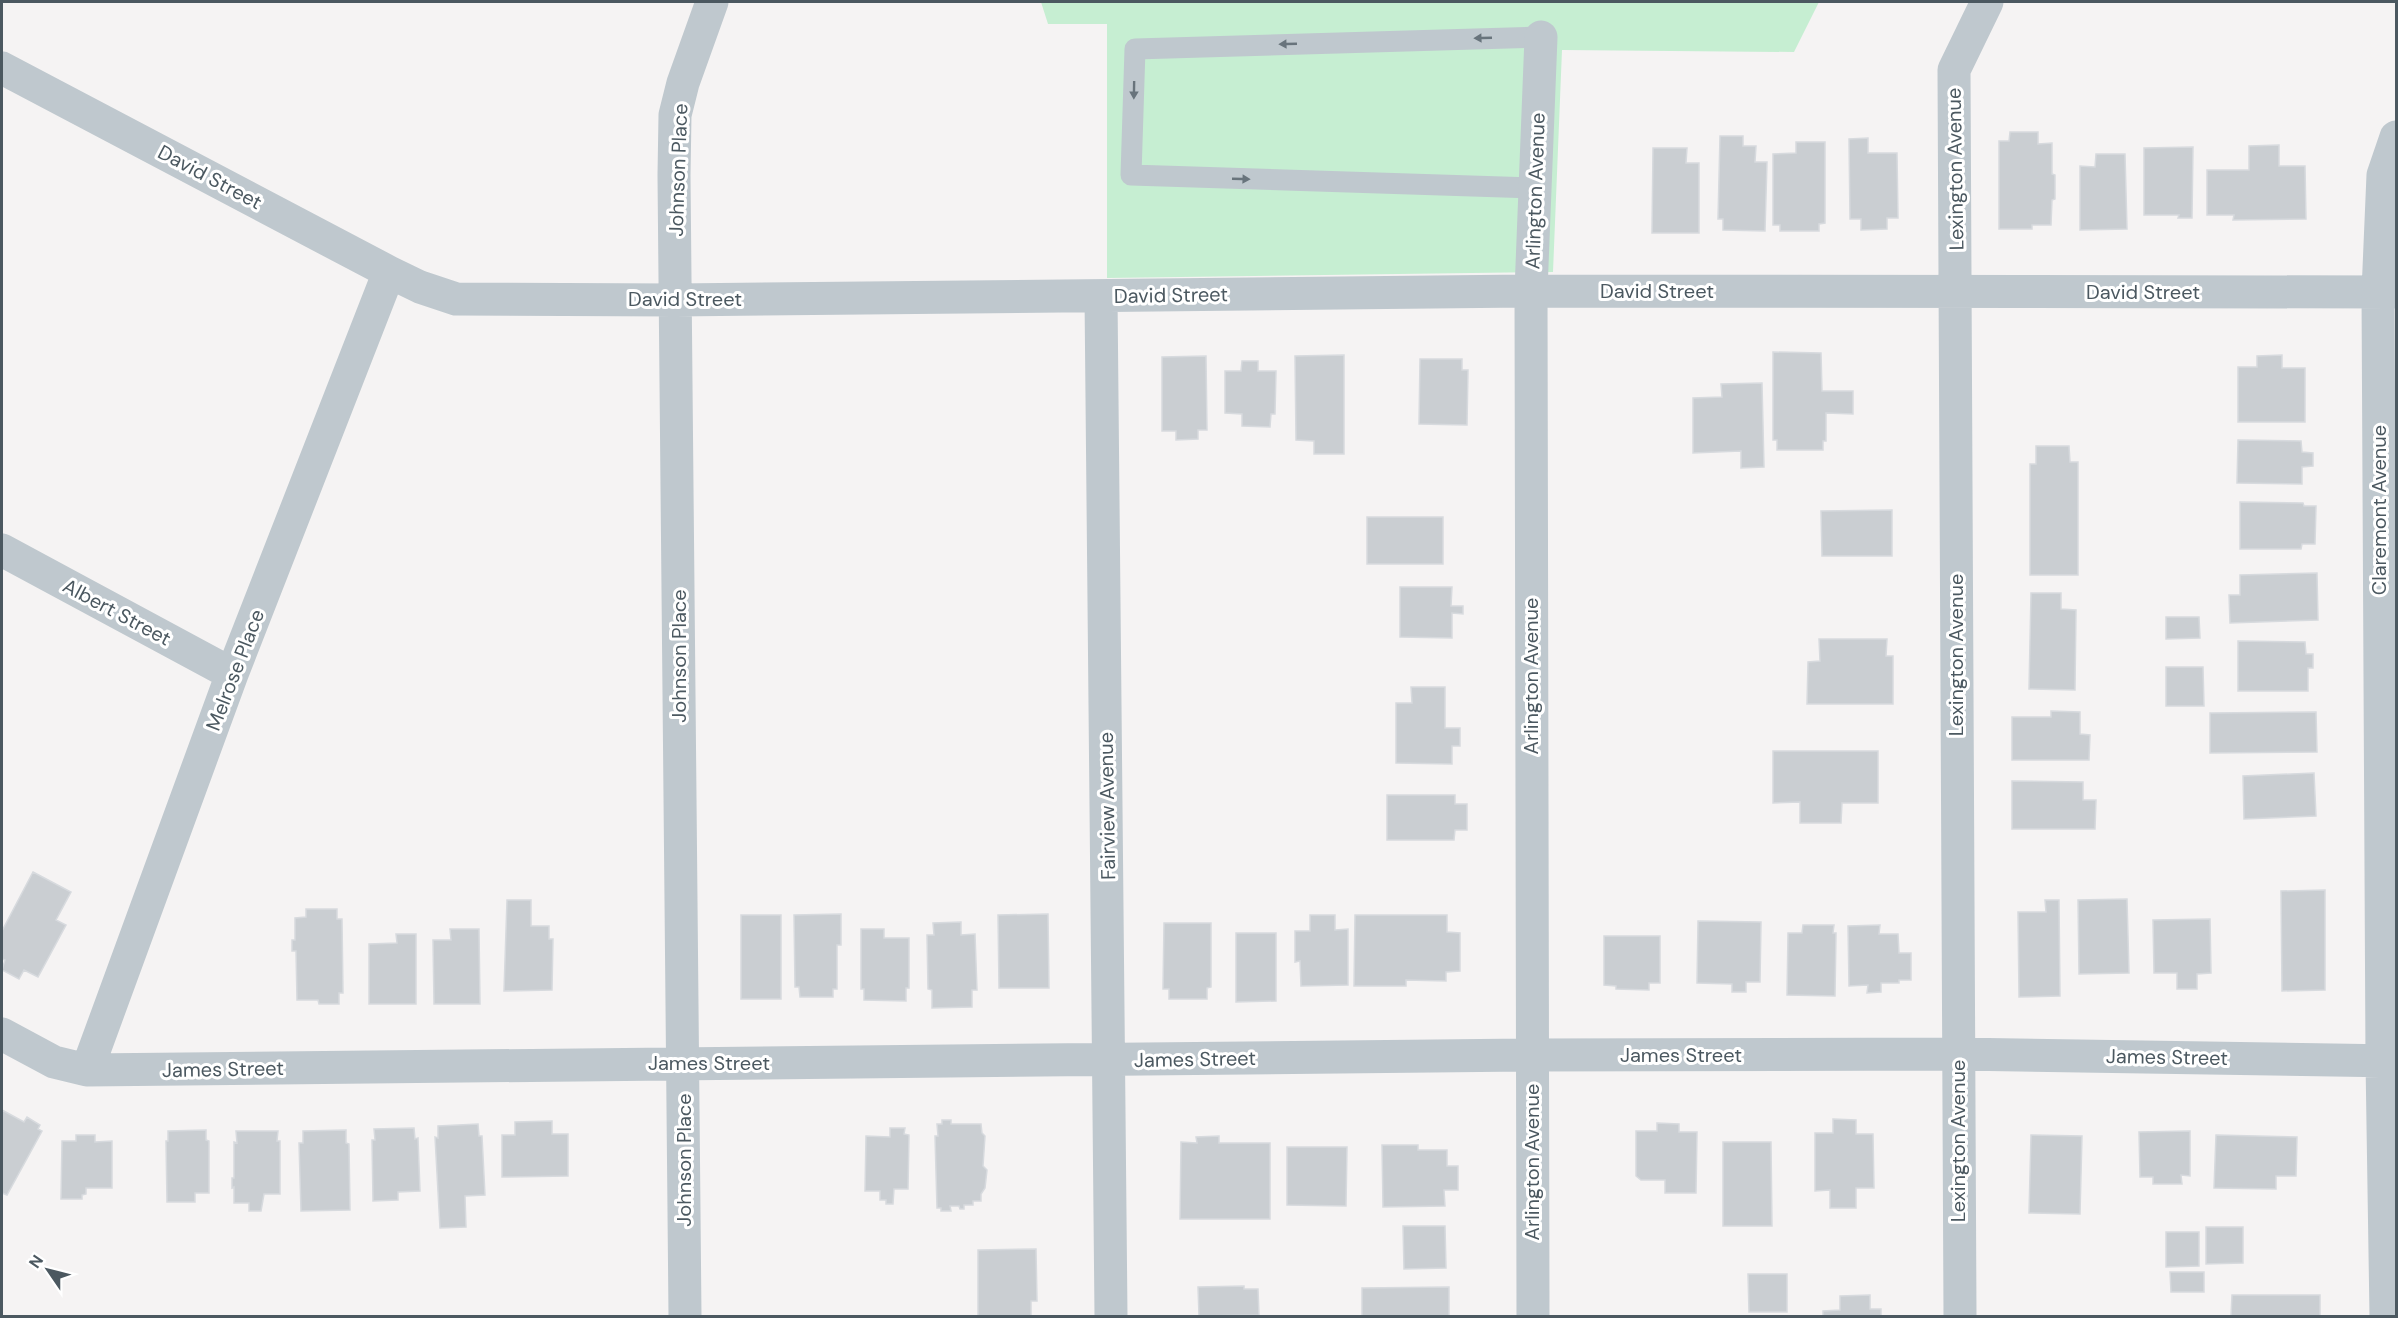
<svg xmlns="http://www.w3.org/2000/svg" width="2398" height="1318" font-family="'DM Sans',sans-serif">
  <rect width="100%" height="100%" fill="#f5f3f3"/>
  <path fill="#c6eed2" d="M1041,2H1819L1794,52L1562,50L1553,272L1107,278V24H1048Z"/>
  <path fill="#caced2" stroke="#d7dade" stroke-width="1.5" d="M2010,132H2038V144L2052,143V174L2055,175V199L2052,200L2051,225H2032V229H1999V141H2009Z
    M1720,136H1743V146H1756L1755,162H1767L1765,231L1723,230V219H1718Z
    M1868,138V153H1897L1898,218H1887V229L1861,230V219H1850L1849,139Z
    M1796,142H1825V223L1819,224V231H1780V225H1773V154L1796,153Z
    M2279,145V166H2305L2306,219L2233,220L2234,215H2207V170H2249V146Z
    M2193,147L2192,218H2178L2179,215H2144V148Z
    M1653,148H1687L1686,163H1699V233H1652Z
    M2096,154H2125L2127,229L2080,230V166L2095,167Z
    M1773,352L1821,353L1822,391H1853V414L1826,413V441H1823V450H1777V440H1773Z
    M1344,355V454H1314V441L1296,440L1295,356Z
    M2282,355V368H2305V422H2238V367H2257V356Z
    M1206,356L1207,430H1198V439L1176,440V431H1162V357Z
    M1420,359H1462V370H1468L1467,425L1419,424Z
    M1242,361H1258V371H1276L1275,414H1271L1270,427L1242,426V414L1225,413V371H1241Z
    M1762,383L1764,467L1741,468V451L1693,453V398L1722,397L1721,384Z
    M2238,440L2301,441L2302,452L2313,453V466L2302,467V484L2237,483Z
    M2036,446H2069L2070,462H2078V575H2030V464H2036Z
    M2240,502L2303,503L2304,506H2316L2315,544H2302L2301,549H2240Z
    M1892,510V556H1822L1821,511Z
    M1367,517H1443V564H1367Z
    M2317,573L2318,620L2230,623L2229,595H2240V575Z
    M1400,587H1452L1451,606H1463V614L1452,613V638L1400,637Z
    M2031,593H2061V609L2076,610L2075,690L2029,689Z
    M2166,617H2199L2200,638L2166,639Z
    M1819,639H1887L1886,656H1893V704H1807L1808,662L1820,661Z
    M2238,641L2305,642L2306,654H2313V668H2308V691H2238Z
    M2166,667H2203L2204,706H2166Z
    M1411,687H1445V728H1460V746H1452V764L1396,763V703H1412Z
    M2051,711L2080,712V734L2090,735L2089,760H2012V717H2051Z
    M2316,712L2317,752L2210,753V713Z
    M1773,751H1878V803H1842L1841,823H1800V802L1773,803Z
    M2314,773L2316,816L2244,819L2243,776Z
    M2012,781L2083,782V800H2096L2095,829H2012Z
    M1387,795H1455V804H1467V830H1455L1454,840H1387Z
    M33,872L71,892L56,920L66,925L38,977L24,970L19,979L2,970L5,960L2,959V931Z
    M2325,890V990L2282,991L2281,891Z
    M2127,899L2129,973L2079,974L2078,900Z
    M507,900H531V926H549V939H553L552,990L504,991Z
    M2045,900H2059L2060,996L2019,997L2018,912H2046Z
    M306,909H337V919H342L343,993H339V1004H319L318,1000H297L296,951H292V940H295V918L306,917Z
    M841,914V945H837V989H833V997H800L799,987H795L794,915Z
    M1048,914L1049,988H999L998,915Z
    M741,915H781V999H741Z
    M1310,915H1335V930L1348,929V985L1301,986L1300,961L1295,962V931H1310Z
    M1355,915H1447V932L1460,933V971L1446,972V981L1406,980V986H1354Z
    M2210,919L2211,973L2197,974V989H2177V973H2154L2153,920Z
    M1698,921L1761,922L1760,982H1746V992H1732V984L1697,983Z
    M961,922V935L975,934L977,990H972V1007L932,1008V990L928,989L927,935H934L933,923Z
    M1164,923H1211V987L1207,988V999H1169V989H1163Z
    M1803,925H1834L1833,933H1836L1835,996L1787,995L1788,933H1802Z
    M1880,925L1879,934H1898L1899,953H1911V980H1899V983H1881V992L1867,993L1868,985L1849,986L1848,926Z
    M450,929H479L480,1004H434L433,940H451Z
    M861,929H884V938H909V988H906V1001L864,1000V989H861Z
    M1236,933H1276V1001L1236,1002Z
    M396,934H416V1004H369V944L397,943Z
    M1604,936H1660V983H1649V990L1616,989V986L1604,985Z
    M2,1110L24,1122L27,1117L40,1125L38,1129L42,1131L7,1195L2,1193Z
    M1833,1119L1856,1120V1134H1873L1874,1188H1856V1208H1830V1190L1815,1191V1133H1833Z
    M942,1120H951V1124H981L982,1133L985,1136L983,1166L987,1170L985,1188L981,1194V1201H973V1205H964V1209H960L959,1206H950L951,1211H941V1208H937L935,1136H938L937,1124H942Z
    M552,1121V1134H568V1176L502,1177V1135H515V1122Z
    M1657,1123L1679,1124V1132H1697L1696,1193H1665V1180H1641L1636,1176V1131H1657Z
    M478,1124L479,1136H482L485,1195L465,1196L466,1227L440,1228L435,1137L438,1138V1126Z
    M414,1128L415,1139L418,1138L420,1191L398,1192V1200L373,1201L372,1140H375L374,1129Z
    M890,1128H905L904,1134L909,1135L908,1189H894L893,1204H886V1200H880V1191H865L866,1136L890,1137Z
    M206,1130V1140L209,1141V1193H195V1202H167L166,1141H168V1131Z
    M346,1130V1143L349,1144L350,1210L301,1211L299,1143H303V1131Z
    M236,1131H278L277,1141H280V1194H264L261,1211H249V1203H234V1187L232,1188V1178H234V1142L237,1143Z
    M2190,1131V1176L2181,1175L2182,1184H2153V1177H2140L2139,1132Z
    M76,1135H95V1142L112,1141V1188H86V1194L82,1195V1199H61L62,1141H76Z
    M2031,1135L2082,1136L2080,1214L2029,1213Z
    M2216,1135L2297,1137L2296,1176H2276V1189L2214,1188Z
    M1219,1136V1143H1270V1219H1180L1181,1142L1197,1143L1196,1137Z
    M1723,1142H1771L1772,1226H1723Z
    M1382,1145H1418V1150H1447V1166H1458V1190H1444L1445,1206L1383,1207Z
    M1287,1147H1347L1346,1206L1287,1205Z
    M1403,1226H1445L1446,1268L1404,1269Z
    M2206,1227H2243V1263L2206,1264Z
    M2166,1232H2199V1266L2166,1267Z
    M1036,1249L1037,1301H1031V1316H978V1250Z
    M2170,1272H2204V1292H2171Z
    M1748,1274H1787V1312H1749Z
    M1244,1286V1289H1258L1259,1315L1199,1316L1198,1287Z
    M1449,1287V1316H1362V1288Z
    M1870,1295V1309H1881V1316H1823V1311L1840,1310V1296Z
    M2232,1295H2320V1316H2231Z"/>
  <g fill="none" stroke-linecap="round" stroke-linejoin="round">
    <path stroke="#bfc8ce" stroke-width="21" d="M1535,188L1131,175L1135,49L1541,37"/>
    <path stroke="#bfc8ce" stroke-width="33" d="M2,68L389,272L420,287L456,299L676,300L1531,291L2396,292
      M1101,296L1111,1316
      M2,550L232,674
      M2,1034L54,1062L87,1070L1531,1055L1958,1054L2396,1061
      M87,1070L232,674L389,272
      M685,1316L674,175L675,115L683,83L712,2
      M1533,1316L1531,291L1541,37
      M1960,1316L1954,70L1987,2
      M2386,1316L2382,1061L2378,292L2383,175L2396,137"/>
  </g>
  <defs><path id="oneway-solid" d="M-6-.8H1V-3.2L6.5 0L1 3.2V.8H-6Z" transform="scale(1.5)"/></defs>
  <g fill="#68747c">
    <use href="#oneway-solid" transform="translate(1483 38) rotate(178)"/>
    <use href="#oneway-solid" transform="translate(1288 44) rotate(178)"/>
    <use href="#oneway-solid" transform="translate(1134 90) rotate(91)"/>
    <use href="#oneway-solid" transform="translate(1241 179) rotate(2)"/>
  </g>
  <g text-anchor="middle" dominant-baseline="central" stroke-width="6" stroke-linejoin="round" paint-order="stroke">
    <g font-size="20" fill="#4b5860" stroke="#fff">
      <text transform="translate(1955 169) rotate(-91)">Lexington Avenue</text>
      <text transform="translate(678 170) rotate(-88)">Johnson Place</text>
      <text transform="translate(210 177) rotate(28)">David Street</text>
      <text transform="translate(1535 191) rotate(-88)">Arlington Avenue</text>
      <text x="1657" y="291">David Street</text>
      <text x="2143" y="292">David Street</text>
      <text transform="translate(1171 295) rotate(-1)">David Street</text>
      <text x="685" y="299">David Street</text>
      <text transform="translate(2379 510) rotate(-90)">Claremont Avenue</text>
      <text transform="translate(117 612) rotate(28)">Albert Street</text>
      <text transform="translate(1956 655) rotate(-90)">Lexington Avenue</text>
      <text transform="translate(679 656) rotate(-90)">Johnson Place</text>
      <text transform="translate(235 670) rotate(-69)">Melrose Place</text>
      <text transform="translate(1531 676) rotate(-90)">Arlington Avenue</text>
      <text transform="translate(1107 806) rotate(-91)">Fairview Avenue</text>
      <text x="1681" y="1055">James Street</text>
      <text transform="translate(2167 1057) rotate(1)">James Street</text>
      <text transform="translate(1195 1059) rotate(-1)">James Street</text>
      <text x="709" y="1063">James Street</text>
      <text transform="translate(223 1069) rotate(-1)">James Street</text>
      <text transform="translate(1958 1141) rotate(-90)">Lexington Avenue</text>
      <text transform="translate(684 1160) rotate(-90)">Johnson Place</text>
      <text transform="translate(1532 1162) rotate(-90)">Arlington Avenue</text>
    </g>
  </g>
  <rect width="2398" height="1318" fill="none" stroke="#4b5860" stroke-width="6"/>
  <g transform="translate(48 1270) rotate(305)" stroke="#ffffff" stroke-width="4.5" paint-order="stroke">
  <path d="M0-4.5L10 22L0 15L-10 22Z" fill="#4b5860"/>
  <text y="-9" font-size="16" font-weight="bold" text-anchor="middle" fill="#4b5860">N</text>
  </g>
</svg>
